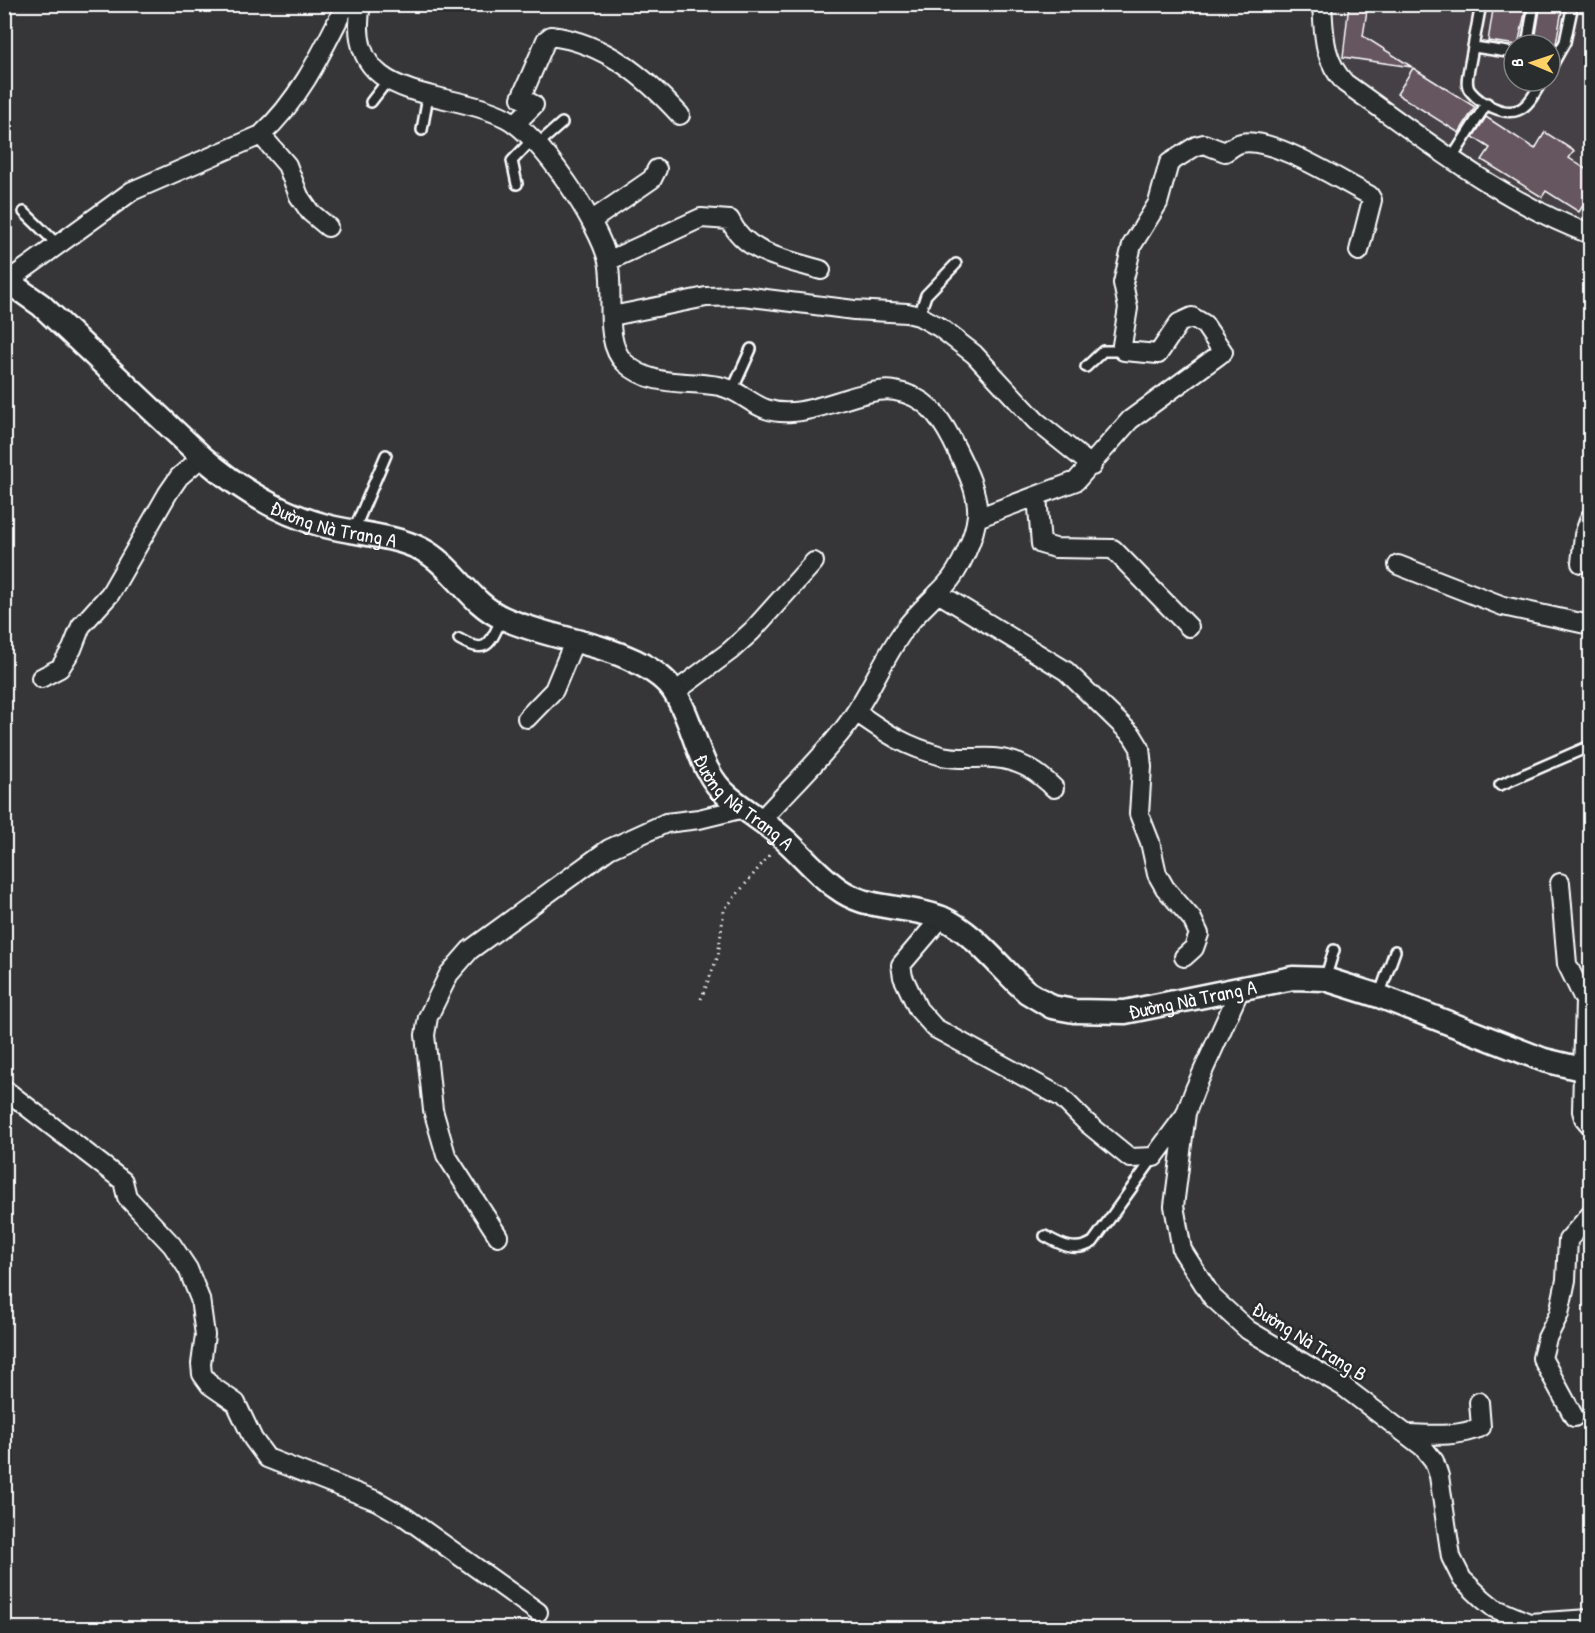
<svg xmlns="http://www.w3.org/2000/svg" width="1595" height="1633" font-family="'Patrick Hand',sans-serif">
  <rect width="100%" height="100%" fill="#363538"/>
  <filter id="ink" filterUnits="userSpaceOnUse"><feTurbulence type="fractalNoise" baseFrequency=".0167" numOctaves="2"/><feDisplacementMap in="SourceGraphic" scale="12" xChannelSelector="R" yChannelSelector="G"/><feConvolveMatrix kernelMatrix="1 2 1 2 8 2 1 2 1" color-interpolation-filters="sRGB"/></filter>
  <g filter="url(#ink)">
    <path fill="#443f44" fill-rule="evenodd" d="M1333,5H1590V225L1559,214L1487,172L1348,73L1338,63ZM1514,45H1550V81H1514Z"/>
    <path fill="#665661" stroke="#fff" stroke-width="1.5" d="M1349,4H1368L1363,36L1412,67L1343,57Z
      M1494,4H1527L1518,45L1488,41Z
      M1541,4H1563L1556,44L1535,40Z
      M1413,68L1475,107L1459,133L1397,94Z
      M1486,117L1535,149L1545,132L1574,151L1569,158L1590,172V194L1579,212L1546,191L1542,197L1482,160L1490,148L1473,137Z"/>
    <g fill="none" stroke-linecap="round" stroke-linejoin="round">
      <defs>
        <path id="service" d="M1481,4L1468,74C1467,80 1466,87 1471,92C1480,103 1504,116 1518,110C1529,106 1536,91 1542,81
          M1527,45L1534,4
          M1474,47L1514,53
          M1550,69L1565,42L1573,4
          M371,102L388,80
          M422,130L428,96
          M537,145L562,123
          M1452,158L1487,103
          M517,184L512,161L532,140
          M24,212L57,244
          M919,316L926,295L956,264
          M1086,367L1103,351H1124
          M732,391L751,349
          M354,530L386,455
          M459,639C488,656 490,643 502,618
          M1500,785L1590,746
          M1325,979L1334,950
          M1379,996L1395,951
          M1045,1236C1061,1245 1076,1253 1093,1242L1154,1157"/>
        <path id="minor" d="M361,4C343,106 446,87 506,118C541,136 599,223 608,261C615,291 602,342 625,363C652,388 686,380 719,386C748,392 755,415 792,412C822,411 868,386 895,391C925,396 939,415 952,440C962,461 979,490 977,515C975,537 960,570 945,586C931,601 916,613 904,630C882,660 869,696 846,726C821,759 790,788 762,819
          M1322,4C1324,34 1323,60 1345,83C1423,138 1500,201 1590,234
          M515,124L534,105L521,98L546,40L551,36C605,43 645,77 680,115
          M261,135L287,165L299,196L310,212L328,227
          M591,221L652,179L657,169
          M608,261L701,218L730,220C745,254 788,260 821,270
          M8,281L132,191L261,135C300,100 323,50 346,4
          M612,316L706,297L743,296L854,310L907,313L919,316L939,327L974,354L1036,421L1092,466
          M1037,496L1041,544L1055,548L1113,549L1189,627
          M977,518L1076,481L1130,420L1223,352L1204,324L1192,317L1179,323L1158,354L1124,351L1122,345L1128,308L1123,283L1132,245L1158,203L1169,163L1196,146L1204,144L1225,152C1230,149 1236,144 1241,143C1272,136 1341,181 1369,195L1372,200L1359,251
          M1581,563L1584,535L1590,518
          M1398,565L1503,606L1590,625
          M938,593L1066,671L1132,735L1140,748L1142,767L1139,814L1150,842L1157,874L1165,888L1192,919L1199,934L1194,948L1184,957
          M41,678L60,668L72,649L81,626L110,594L168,493L179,477L202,457
          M675,692L730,651L752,631L814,562
          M856,712C887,734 905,746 942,756C960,760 977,757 994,758C1019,760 1037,771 1054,788
          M527,718L554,690L574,642
          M1560,883L1567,964L1585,1001L1582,1111L1584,1118L1590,1125
          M941,918L901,965L903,977L918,1009L935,1028L1061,1097L1087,1123L1130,1158L1154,1157L1186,1114
          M1240,989L1195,1089L1186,1113L1174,1206L1182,1250L1212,1297L1248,1330L1344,1387L1423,1447L1434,1461L1439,1476L1451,1557L1462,1579L1483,1599L1494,1608L1529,1623L1590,1619
          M4,1089L123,1181L127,1197L172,1245L188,1269L200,1299L205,1335L201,1364L202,1374L210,1385L236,1403L253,1439L267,1458L377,1501L405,1517L538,1612
          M498,1236L446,1155L433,1110L425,1035L428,1017L449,974L470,950L609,849L666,823L699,819L744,808
          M1574,1417L1542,1358L1547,1338L1559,1314L1566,1280L1568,1240L1590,1215
          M1409,1434C1433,1435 1458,1437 1481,1427L1479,1402"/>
        <g id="tertiary">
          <path id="s1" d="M4,279L41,305L202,457C238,488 280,514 326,526C357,534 393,535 421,549C454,566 469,603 503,618C545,637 594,641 635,661C649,668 667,679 675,693C696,726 697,771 729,797C746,811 765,822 782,837C803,855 819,877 843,892C873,911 909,905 942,918C974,932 1001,969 1027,992L1052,1007L1074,1011L1125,1012L1293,978L1325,979L1379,996L1544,1060L1590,1071"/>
        </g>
      </defs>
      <use href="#service" stroke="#fff" stroke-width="14"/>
      <use href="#minor" stroke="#fff" stroke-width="22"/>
      <use href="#tertiary" stroke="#fff" stroke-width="27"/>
      <path stroke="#fff" stroke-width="3" stroke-dasharray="1.5 4.5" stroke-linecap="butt" d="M701,999L718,956L724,910L771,853"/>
      <use href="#service" stroke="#2a2d2e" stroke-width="9"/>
      <use href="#minor" stroke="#2a2d2e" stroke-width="18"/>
      <use href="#tertiary" stroke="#2a2d2e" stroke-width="22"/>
    </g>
  </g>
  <g text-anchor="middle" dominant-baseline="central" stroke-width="5" stroke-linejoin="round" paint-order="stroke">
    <g font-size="20" fill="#fff" stroke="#2a2d2e">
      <text stroke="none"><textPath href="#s1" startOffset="417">Đường Nà Trang A</textPath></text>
      <text stroke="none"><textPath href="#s1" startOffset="939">Đường Nà Trang A</textPath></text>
      <text stroke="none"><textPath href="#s1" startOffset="1461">Đường Nà Trang A</textPath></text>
      <text transform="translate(1310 1341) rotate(32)">Đường Nà Trang B</text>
    </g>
  </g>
  <rect width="1595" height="1633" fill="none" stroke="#2a2d2e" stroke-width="24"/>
  <rect x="12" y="12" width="1571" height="1609" fill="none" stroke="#fff" stroke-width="2" filter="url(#ink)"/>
  <g transform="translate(1532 63) rotate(272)"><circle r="28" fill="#2a2d2e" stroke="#7f8182" stroke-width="1.5"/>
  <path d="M0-4.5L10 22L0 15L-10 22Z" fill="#ffd166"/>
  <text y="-9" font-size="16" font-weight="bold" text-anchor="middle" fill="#ffffff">B</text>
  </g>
</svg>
